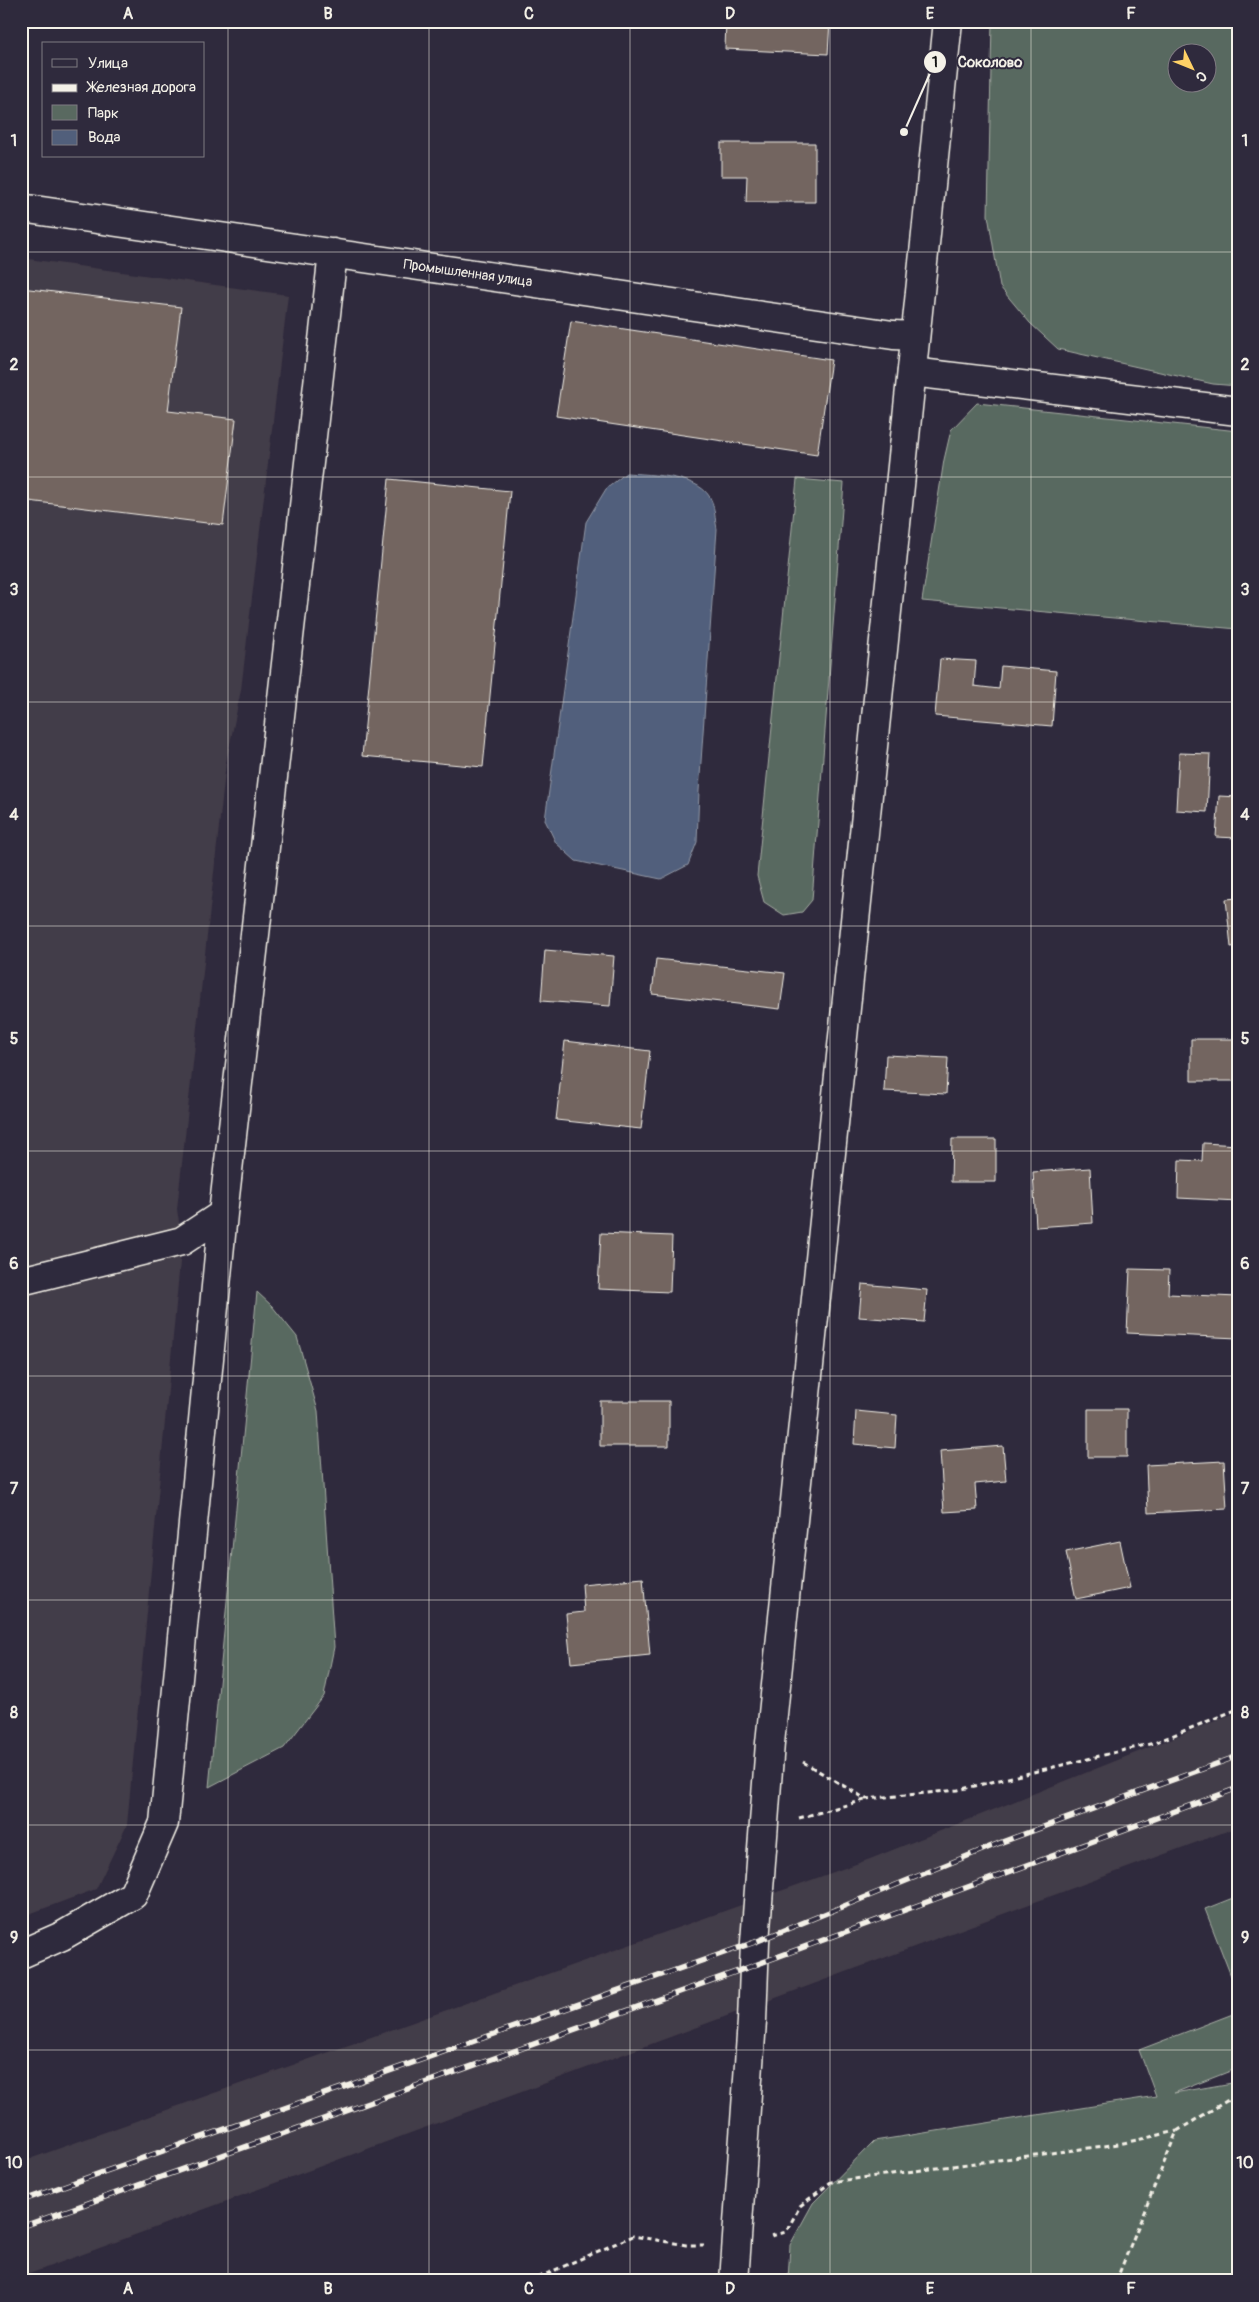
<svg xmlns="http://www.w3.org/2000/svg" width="1259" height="2302" font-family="Pangolin,sans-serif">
  <rect width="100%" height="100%" fill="#2f2a3d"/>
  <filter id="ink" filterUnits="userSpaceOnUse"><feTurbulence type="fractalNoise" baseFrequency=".02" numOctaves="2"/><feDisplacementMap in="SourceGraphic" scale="10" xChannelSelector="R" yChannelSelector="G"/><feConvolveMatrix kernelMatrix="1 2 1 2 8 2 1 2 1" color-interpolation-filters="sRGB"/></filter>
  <g filter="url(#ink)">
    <path fill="#433c48" d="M21,258L288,295L241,690L226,763L177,1209L182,1241L127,1825L96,1889L21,1917Z
      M1238,1712V1827L21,2277V2162L870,1859Z"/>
    <path fill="#596960" stroke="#a6ada4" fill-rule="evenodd" d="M992,21H1238V386L1213,384L1058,349L1030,323L1000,287L988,215ZM1206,52V82H1176V52Z
      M977,403L1238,431V629L922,601L944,460L951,430Z
      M797,479L844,483L812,900L802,912L784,915L764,902L757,876Z
      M257,1292L272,1306L297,1337L318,1411L334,1647L324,1696L284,1748L209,1787Z
      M1238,1896V1994L1205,1909Z
      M1238,2012V2068L1174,2093L1238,2082V2281H788L790,2245L813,2203L874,2141L1156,2096L1139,2050Z
      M483,2277L564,2279L566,2281H471Z"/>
    <path fill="#515f7b" stroke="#9299a7" d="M626,473C650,475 703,474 712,502C715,510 715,520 717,529L699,791L697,842L688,865L661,879L576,861L556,843L545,820L586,522L606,489Z"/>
    <path fill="#736561" stroke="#f4f1e8" d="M726,21H830L828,54L725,49Z
      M721,143H815V202H746L747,176H721Z
      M21,288L181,307L168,411L236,419L223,525L21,500Z
      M571,321L831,360L817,455L556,416Z
      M389,479L510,491L483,767L362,756Z
      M940,659L976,661L974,686L999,689L1001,666L1056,671L1052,726L935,716Z
      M1179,753L1210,754L1207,812L1176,810Z
      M1219,796L1238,797V838L1216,837Z
      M1238,898V946L1231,947L1226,899Z
      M545,950L614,956L610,1006L541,1001Z
      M656,959L785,973L780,1009L652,994Z
      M1191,1039H1238V1081H1191Z
      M565,1041L650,1051L641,1129L556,1120Z
      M886,1055L948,1058L946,1094L884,1091Z
      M952,1139H996V1182H951Z
      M1203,1143L1238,1145V1201L1178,1198L1179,1160L1202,1161Z
      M1090,1168L1093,1223L1036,1227L1033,1172Z
      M601,1233L672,1236L670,1292L598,1289Z
      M1130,1269L1169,1270L1168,1294L1238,1297V1338L1127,1333Z
      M862,1284L927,1290L924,1322L859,1317Z
      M600,1401H669V1446H600Z
      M1088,1409H1127V1457H1088Z
      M856,1411L897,1415L895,1448L854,1444Z
      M1003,1446L1006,1481L975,1484L977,1510L944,1512L940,1451Z
      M1224,1461L1227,1509L1148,1513L1146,1465Z
      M1120,1541L1130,1588L1076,1599L1066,1552Z
      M643,1578L650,1655L571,1663L566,1614L584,1612L582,1584Z"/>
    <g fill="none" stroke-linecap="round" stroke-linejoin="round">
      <defs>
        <path id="minor" d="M21,208L893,335L915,336
          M912,372L1238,411
          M21,1281L182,1241L223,1214
          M21,1954L62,1936L133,1895L164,1823L223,1214L333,253"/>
        <path id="major" d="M734,2281L752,2021L755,1942L770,1743L948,21"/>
      </defs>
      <use href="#minor" stroke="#f4f1e8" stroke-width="31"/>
      <use href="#major" stroke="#f4f1e8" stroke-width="31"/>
      <path stroke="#f4f1e8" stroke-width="3" stroke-dasharray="5 4" stroke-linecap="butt" d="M803,1762L866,1799L958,1790L1154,1743L1238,1709
        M799,1818L865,1800
        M771,2236L786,2232L800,2206L831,2182L1119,2144L1177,2131
        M530,2281L633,2236L686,2245H704
        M1116,2281L1177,2131L1238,2094"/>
      <use href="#minor" stroke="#2f2a3d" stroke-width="28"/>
      <use href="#major" stroke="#2f2a3d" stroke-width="28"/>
      <defs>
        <path id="rail" d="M21,2201L755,1942L1002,1842L1238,1756
          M21,2227L755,1965L1238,1788"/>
      </defs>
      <use href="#rail" stroke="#f4f1e8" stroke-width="5.5"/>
      <use href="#rail" stroke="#2f2a3d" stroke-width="4" stroke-dasharray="11" stroke-linecap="butt"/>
    </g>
  </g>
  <path fill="none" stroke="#f4f1e8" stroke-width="1" stroke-opacity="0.55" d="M228,21V2281M429,21V2281M630,21V2281M830,21V2281M1031,21V2281M21,252H1238M21,477H1238M21,702H1238M21,926H1238M21,1151H1238M21,1376H1238M21,1600H1238M21,1825H1238M21,2050H1238"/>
  <g text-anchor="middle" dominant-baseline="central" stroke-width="4" stroke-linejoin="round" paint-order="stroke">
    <g font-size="14" fill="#f4f1e8" stroke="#2f2a3d">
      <text transform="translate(468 273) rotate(8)">Промышленная улица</text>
    </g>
  </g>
  <path fill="none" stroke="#f4f1e8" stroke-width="2" d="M904 132L935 62"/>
  <g fill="#f4f1e8" stroke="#2f2a3d" stroke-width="2">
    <circle cx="904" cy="132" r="5"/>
    <circle cx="935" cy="62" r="12"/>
  </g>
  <g font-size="15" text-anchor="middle" font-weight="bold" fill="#111">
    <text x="935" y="67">1</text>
  </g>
  <g font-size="15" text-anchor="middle" font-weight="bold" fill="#f4f1e8" stroke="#2f2a3d" stroke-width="4" stroke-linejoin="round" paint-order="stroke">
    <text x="990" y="67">Соколово</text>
  </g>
  <rect width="1259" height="2302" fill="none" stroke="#2f2a3d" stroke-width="55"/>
  <rect x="42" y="42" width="162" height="115" fill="#2f2a3d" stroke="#7e7a81"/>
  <rect x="52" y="59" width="25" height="8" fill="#2f2a3d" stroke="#7e7a81"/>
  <text x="88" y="68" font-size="15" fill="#f4f1e8">Улица</text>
  <rect x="52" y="84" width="25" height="8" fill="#f4f1e8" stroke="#7e7a81"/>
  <text x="88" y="92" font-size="15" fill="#f4f1e8">Железная дорога</text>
  <rect x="52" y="105" width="25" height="15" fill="#596960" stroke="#7e7a81"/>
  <text x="88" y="118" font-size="15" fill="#f4f1e8">Парк</text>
  <rect x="52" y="130" width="25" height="15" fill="#515f7b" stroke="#7e7a81"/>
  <text x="88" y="142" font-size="15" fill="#f4f1e8">Вода</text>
  <g transform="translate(1192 68) rotate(133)"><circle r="24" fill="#2f2a3d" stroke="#7e7a81"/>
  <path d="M0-4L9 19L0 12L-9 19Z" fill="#ffd166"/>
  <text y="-8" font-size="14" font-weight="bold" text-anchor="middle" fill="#f4f1e8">С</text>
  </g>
  <rect x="28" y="28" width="1204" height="2246" fill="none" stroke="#f4f1e8" stroke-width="2"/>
  <g font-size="16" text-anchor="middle" font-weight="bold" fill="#f4f1e8">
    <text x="128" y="19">A</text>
    <text x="328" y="19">B</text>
    <text x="529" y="19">C</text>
    <text x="730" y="19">D</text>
    <text x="930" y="19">E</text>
    <text x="1131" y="19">F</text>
    <text x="14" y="146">1</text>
    <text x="1245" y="146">1</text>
    <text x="14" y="370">2</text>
    <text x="1245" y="370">2</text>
    <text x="14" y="595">3</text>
    <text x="1245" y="595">3</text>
    <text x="14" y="820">4</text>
    <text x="1245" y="820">4</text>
    <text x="14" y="1044">5</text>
    <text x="1245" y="1044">5</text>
    <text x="14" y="1269">6</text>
    <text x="1245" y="1269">6</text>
    <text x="14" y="1494">7</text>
    <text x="1245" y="1494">7</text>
    <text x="14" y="1718">8</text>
    <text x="1245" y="1718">8</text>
    <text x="14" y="1943">9</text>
    <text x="1245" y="1943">9</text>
    <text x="14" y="2168">10</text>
    <text x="1245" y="2168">10</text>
    <text x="128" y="2294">A</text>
    <text x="328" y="2294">B</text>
    <text x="529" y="2294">C</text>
    <text x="730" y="2294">D</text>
    <text x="930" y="2294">E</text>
    <text x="1131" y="2294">F</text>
  </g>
</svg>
